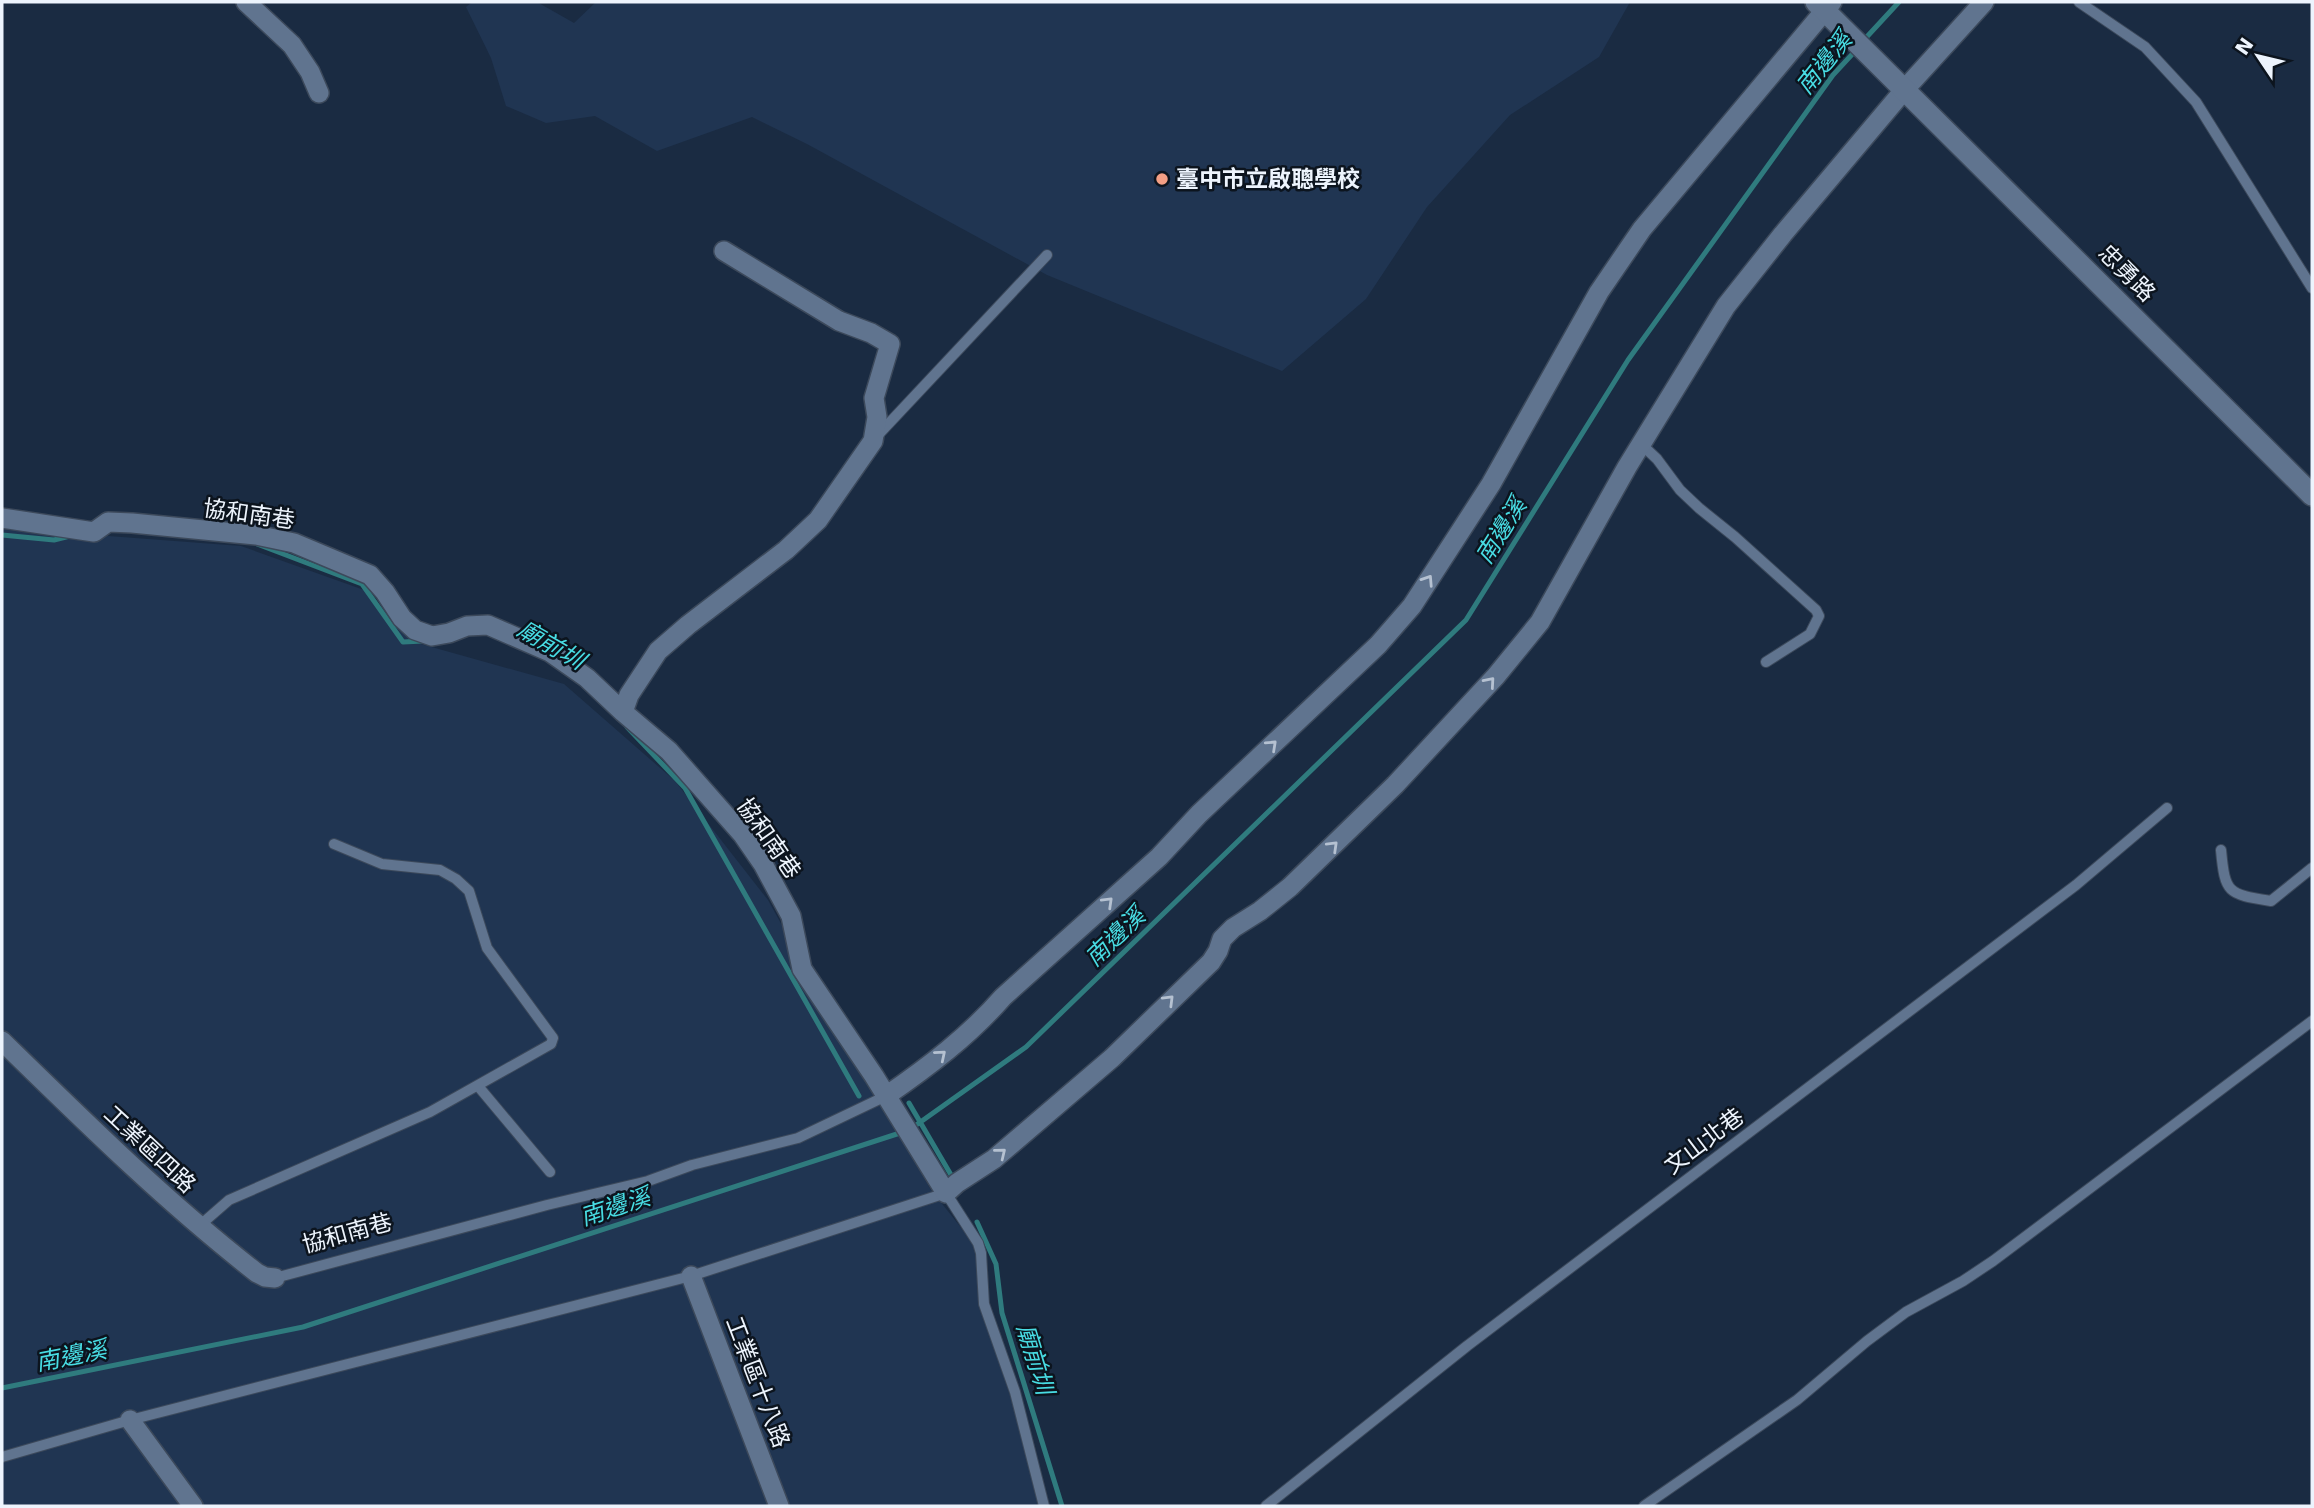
<svg xmlns="http://www.w3.org/2000/svg" width="2314" height="1508" font-family="'DejaVu Sans','Noto Sans TC',sans-serif">
  <rect width="100%" height="100%" fill="#1a2b42"/>
  <path fill="#203552" d="M472,2H537L574,23L596,2H1630L1599,57L1510,115L1427,207L1366,299L1282,371L1047,275L807,144L752,117L657,151L595,116L546,123L506,106L491,58L466,7Z
    M2,528L241,546L364,590L421,644L564,684L675,781L768,900L877,1097L931,1190L975,1245L980,1306L1020,1425L1041,1506H2Z"/>
  <g fill="none" stroke-linecap="round" stroke-linejoin="round">
    <path stroke="#2f7b7e" stroke-width="5" d="M1863,41L1899,2
      M2,535L54,540L70,536
      M257,544L362,584L403,642L423,641
      M627,727L685,788L859,1096
      M909,1103L954,1180
      M912,1128L1026,1047L1466,620L1628,360L1833,75L1857,49
      M977,1222L996,1264L1002,1313L1062,1506
      M2,1388L303,1327L903,1132"/>
    <defs>
      <path id="lane" d="M2079,2L2145,47L2196,102L2312,288
        M878,435L1047,255
        M1641,444L1657,459L1680,490L1699,508L1735,537L1816,610L1819,616L1810,634L1766,662
        M2221,850C2225,894 2228,894 2271,901L2312,868
        M478,1086L550,1172
        M198,1227L229,1200L430,1112L551,1044L553,1038L487,948L469,891L456,879L440,870L382,864L334,844
        M275,1278L547,1205L648,1181L692,1165L798,1138L886,1096
        M2,1457L130,1420L691,1276L946,1193L978,1243L981,1253L984,1304L1015,1392L1044,1506
        M1266,1506L1467,1346L2076,885L2167,808
        M1644,1506L1797,1400L1867,1341L1906,1312L1963,1281L1993,1261L2312,1021"/>
      <path id="street" d="M246,2L292,45L310,72L319,93
        M2,518L94,532L108,522L132,523L256,535L294,543L370,575L385,592L402,618L415,630L432,636L449,633L467,626L488,625L550,652L587,678L623,712L669,751L743,835L763,864L791,916L802,969L874,1076L946,1193L957,1183L994,1159L1112,1058L1211,962L1218,951L1222,939L1233,928L1260,911L1290,887L1395,785L1496,676L1540,622L1627,467L1726,306L1783,234L1905,89L1984,2
        M623,712L629,695L658,651L688,625L786,550L818,520L873,441L877,417L874,398L890,344L871,333L839,321L724,251
        M2,1041C85,1122 166,1202 257,1273L265,1277L275,1278
        M886,1096C928,1067 969,1036 1003,997L1159,857L1199,814L1378,645L1412,606L1491,484L1599,292L1642,229L1832,2
        M691,1276L779,1506
        M130,1420L193,1506"/>
      <path id="secondary" d="M1816,2L2312,495"/>
    </defs>
    <use href="#lane" stroke="#3c495b" stroke-width="12"/>
    <use href="#street" stroke="#3c495b" stroke-width="22"/>
    <use href="#secondary" stroke="#3c495b" stroke-width="24"/>
    <use href="#lane" stroke="#60748f" stroke-width="10"/>
    <use href="#street" stroke="#60748f" stroke-width="19"/>
    <use href="#secondary" stroke="#60748f" stroke-width="21"/>
  </g>
  <defs><path id="oneway-chevron" d="M-2-3.5L2.5 0L-2 3.5" fill="none" stroke-width="1.6" stroke-linecap="round" stroke-linejoin="round" transform="scale(1.75)"/></defs>
  <g stroke="#b5c1d1">
    <use href="#oneway-chevron" transform="translate(1428 580) rotate(-57)"/>
    <use href="#oneway-chevron" transform="translate(1490 682) rotate(-49)"/>
    <use href="#oneway-chevron" transform="translate(1272 745) rotate(-43)"/>
    <use href="#oneway-chevron" transform="translate(1333 846) rotate(-44)"/>
    <use href="#oneway-chevron" transform="translate(1108 902) rotate(-44)"/>
    <use href="#oneway-chevron" transform="translate(1169 1000) rotate(-45)"/>
    <use href="#oneway-chevron" transform="translate(941 1055) rotate(-40)"/>
    <use href="#oneway-chevron" transform="translate(1001 1153) rotate(-39)"/>
  </g>
  <circle fill="#f39f85" stroke="#0c141e" stroke-width="2.5" cx="1162" cy="179" r="7"/>
  <g text-anchor="middle" dominant-baseline="central" stroke-width="5" stroke-linejoin="round" paint-order="stroke">
    <g font-size="23" font-weight="bold" fill="#edf4fd" stroke="#0c141e" text-anchor="start">
      <text x="1176" y="179">臺中市立啟聰學校</text>
    </g>
    <g font-size="23" fill="#edf4fd" stroke="#0c141e">
      <text transform="translate(2127 273) rotate(45)">忠勇路</text>
      <text transform="translate(249 514) rotate(8)">協和南巷</text>
      <text transform="translate(769 838) rotate(55)">協和南巷</text>
      <text transform="translate(1704 1141) rotate(-37)">文山北巷</text>
      <text transform="translate(150 1149) rotate(43)">工業區四路</text>
      <text transform="translate(347 1233) rotate(-15)">協和南巷</text>
      <text transform="translate(758 1382) rotate(69)">工業區十八路</text>
    </g>
    <g font-size="24" font-style="italic" fill="#48dce3" stroke="#0c141e">
      <text transform="translate(1824 63) rotate(-51)">南邊溪</text>
      <text transform="translate(1501 531) rotate(-58)">南邊溪</text>
      <text transform="translate(551 645) rotate(30)">廟前圳</text>
      <text transform="translate(1115 937) rotate(-44)">南邊溪</text>
      <text transform="translate(615 1207) rotate(-18)">南邊溪</text>
      <text transform="translate(71 1356) rotate(-11)">南邊溪</text>
      <text transform="translate(1035 1359) rotate(73)">廟前圳</text>
    </g>
  </g>
  <rect width="2314" height="1508" fill="none" stroke="#edf4fd" stroke-width="7"/>
  <g transform="translate(2258 56) rotate(305)" stroke="#0c141e" stroke-width="5" paint-order="stroke">
  <path d="M0-5L12 26L0 18L-12 26Z" fill="#edf4fd"/>
  <text y="-10" font-size="19" font-weight="bold" text-anchor="middle" fill="#edf4fd">N</text>
  </g>
</svg>
